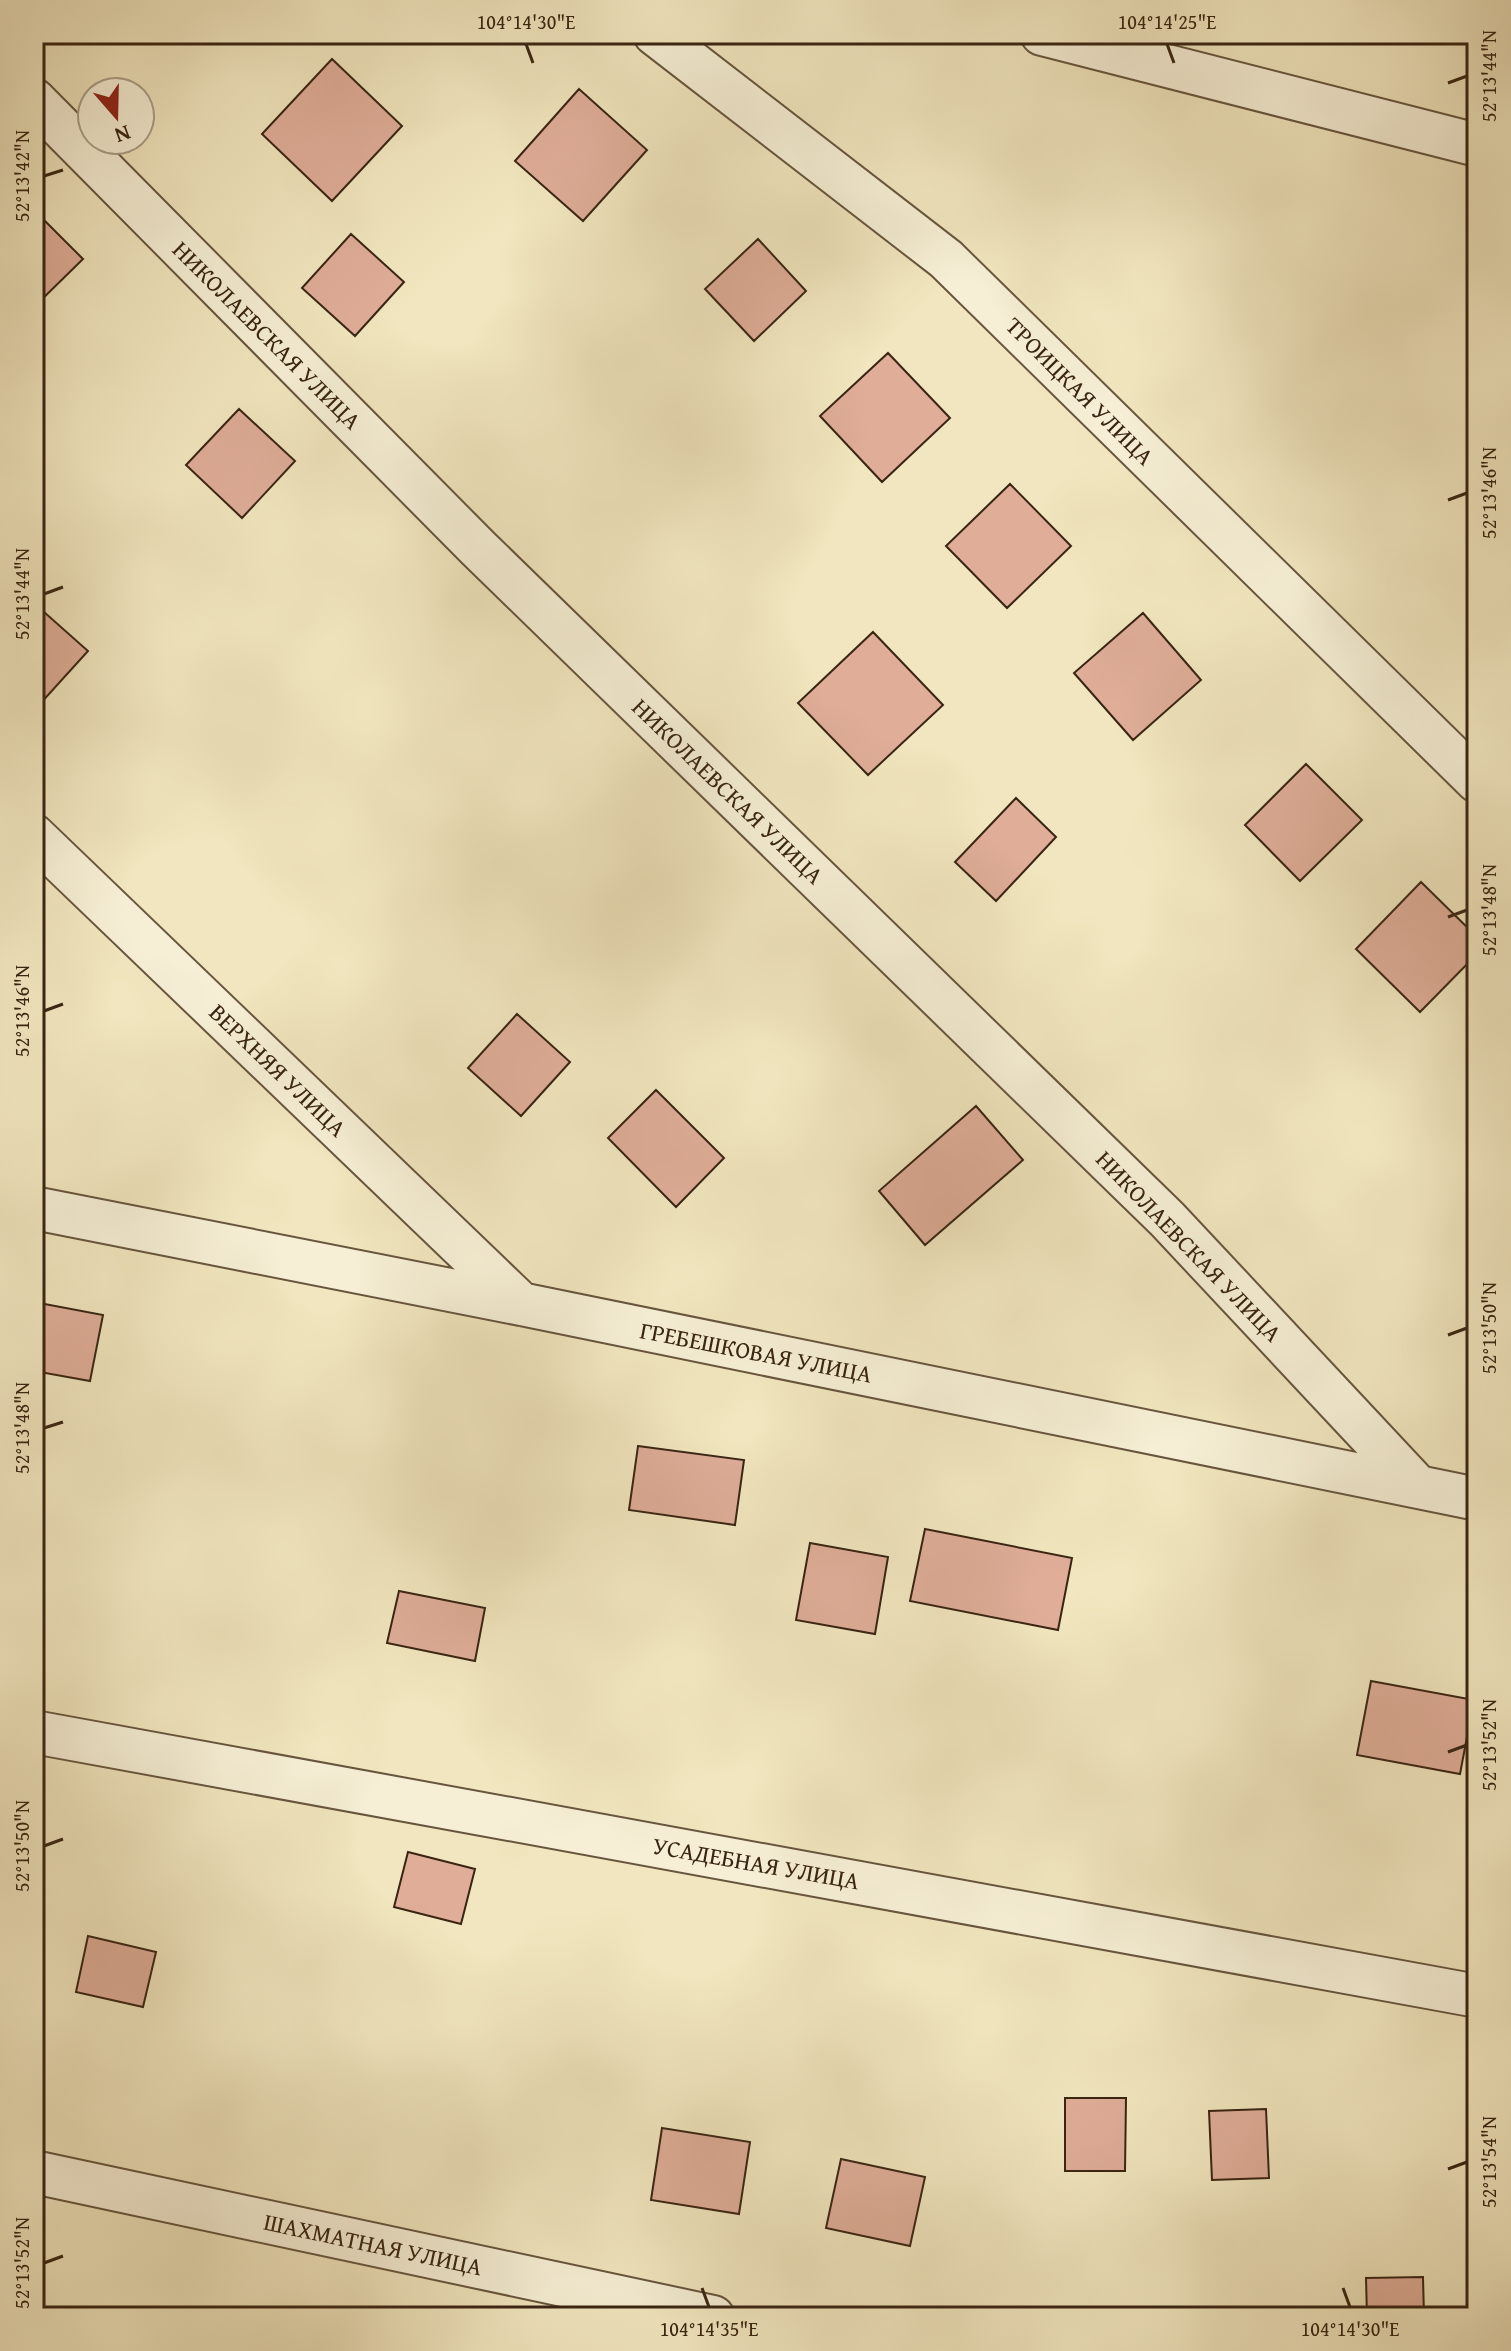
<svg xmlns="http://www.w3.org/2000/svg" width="1511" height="2351" font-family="'Gentium Book Plus',serif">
  <rect width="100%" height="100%" fill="#f1e6bf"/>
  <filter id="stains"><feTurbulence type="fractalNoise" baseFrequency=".0025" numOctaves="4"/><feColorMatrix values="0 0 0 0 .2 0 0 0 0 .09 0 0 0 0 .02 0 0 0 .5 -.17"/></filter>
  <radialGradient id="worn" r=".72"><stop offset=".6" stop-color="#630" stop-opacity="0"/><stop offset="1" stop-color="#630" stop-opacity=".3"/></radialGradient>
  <path fill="#dfad98" stroke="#392512" stroke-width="2" d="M332,59L402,126L332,201L262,134Z
    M579,89L647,150L583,221L515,161Z
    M34,210L83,259L34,307Z
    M351,234L404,282L355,336L302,288Z
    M758,239L806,291L754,341L705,289Z
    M888,353L950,418L882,482L820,416Z
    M239,409L295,461L242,518L186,465Z
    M1010,484L1071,546L1007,608L946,546Z
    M35,604L88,651L39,705L34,700Z
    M1143,613L1201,680L1133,740L1074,673Z
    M873,632L943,705L868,775L798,703Z
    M1306,764L1362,820L1300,881L1245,825Z
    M1016,798L1056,837L996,901L955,862Z
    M1421,882L1477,937V954L1420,1012L1356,949Z
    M517,1014L570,1062L521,1116L468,1068Z
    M656,1090L724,1158L676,1207L608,1138Z
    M976,1106L1023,1160L925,1245L879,1191Z
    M34,1302L103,1315L90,1381L34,1371Z
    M638,1446L744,1460L735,1525L629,1510Z
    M925,1529L1072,1558L1058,1630L910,1601Z
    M810,1543L888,1557L875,1634L796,1620Z
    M399,1591L485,1608L475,1661L387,1643Z
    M1371,1681L1474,1700L1460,1774L1357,1755Z
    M408,1852L475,1869L461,1924L394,1907Z
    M88,1936L156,1952L143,2007L76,1992Z
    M1065,2098H1126L1125,2171H1065Z
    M1266,2109L1269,2178L1212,2180L1209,2111Z
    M662,2128L750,2142L739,2214L651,2200Z
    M841,2159L925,2177L910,2246L826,2228Z
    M1423,2277L1424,2317H1367L1366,2278Z"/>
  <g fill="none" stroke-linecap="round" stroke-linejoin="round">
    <defs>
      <path id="street" d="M655,34L946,259L1477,781
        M1042,34L1477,145
        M34,100L478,548L1167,1219L1417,1486
        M34,836L521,1304
        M34,1208L521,1304L1477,1499
        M34,1732L1477,1996
        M34,2172L713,2317"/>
    </defs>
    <use href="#street" stroke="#67553d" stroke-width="46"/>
    <use href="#street" stroke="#f6efd5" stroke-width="42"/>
  </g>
  <path fill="none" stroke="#392512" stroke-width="3" d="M526,44L533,63M1167,44L1174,63M1448,83L1467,76M44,176L63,170M1448,500L1467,493M44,594L63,587M1448,917L1467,910M44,1011L63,1004M1448,1335L1467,1328M44,1428L63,1422M1448,1752L1467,1745M44,1846L63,1839M1448,2169L1467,2162M44,2263L63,2256M702,2288L709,2307M1343,2288L1350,2307"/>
  <g text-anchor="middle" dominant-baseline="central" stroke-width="7" stroke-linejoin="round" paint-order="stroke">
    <g font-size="24" fill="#392512" stroke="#f6efd5">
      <text transform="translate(267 335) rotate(45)">НИКОЛАЕВСКАЯ УЛИЦА</text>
      <text transform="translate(1080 391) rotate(45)">ТРОИЦКАЯ УЛИЦА</text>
      <text transform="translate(728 791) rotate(44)">НИКОЛАЕВСКАЯ УЛИЦА</text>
      <text transform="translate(278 1070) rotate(44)">ВЕРХНЯЯ УЛИЦА</text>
      <text transform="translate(1189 1246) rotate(46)">НИКОЛАЕВСКАЯ УЛИЦА</text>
      <text transform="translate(756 1352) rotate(11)">ГРЕБЕШКОВАЯ УЛИЦА</text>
      <text transform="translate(756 1863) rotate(10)">УСАДЕБНАЯ УЛИЦА</text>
      <text transform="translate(373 2244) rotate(12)">ШАХМАТНАЯ УЛИЦА</text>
    </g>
  </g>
  <rect width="1511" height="2351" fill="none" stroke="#f1e6bf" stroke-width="88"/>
  <g transform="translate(116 116) rotate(160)"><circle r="38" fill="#f6efd5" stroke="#aa9e87" stroke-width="2"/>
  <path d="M0-6L14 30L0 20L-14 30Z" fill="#8f2418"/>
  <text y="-12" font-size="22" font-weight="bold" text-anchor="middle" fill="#392512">N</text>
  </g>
  <rect x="44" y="44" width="1423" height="2263" fill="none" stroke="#392512" stroke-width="3"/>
  <g font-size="20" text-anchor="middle" fill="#392512">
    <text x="526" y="29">104°14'30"E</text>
    <text x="1167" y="29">104°14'25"E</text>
    <text transform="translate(1489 76) rotate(-90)" y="7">52°13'44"N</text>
    <text transform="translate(22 176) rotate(-90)" y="7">52°13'42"N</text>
    <text transform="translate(1489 493) rotate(-90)" y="7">52°13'46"N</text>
    <text transform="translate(22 594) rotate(-90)" y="7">52°13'44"N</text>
    <text transform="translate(1489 910) rotate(-90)" y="7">52°13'48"N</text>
    <text transform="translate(22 1011) rotate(-90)" y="7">52°13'46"N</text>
    <text transform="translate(1489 1328) rotate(-90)" y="7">52°13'50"N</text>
    <text transform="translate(22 1428) rotate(-90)" y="7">52°13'48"N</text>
    <text transform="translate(1489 1745) rotate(-90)" y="7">52°13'52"N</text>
    <text transform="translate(22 1846) rotate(-90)" y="7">52°13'50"N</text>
    <text transform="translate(1489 2162) rotate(-90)" y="7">52°13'54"N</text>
    <text transform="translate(22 2263) rotate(-90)" y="7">52°13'52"N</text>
    <text x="709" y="2336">104°14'35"E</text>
    <text x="1350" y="2336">104°14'30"E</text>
  </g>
  <rect width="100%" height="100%" filter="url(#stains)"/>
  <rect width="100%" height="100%" fill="url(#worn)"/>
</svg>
